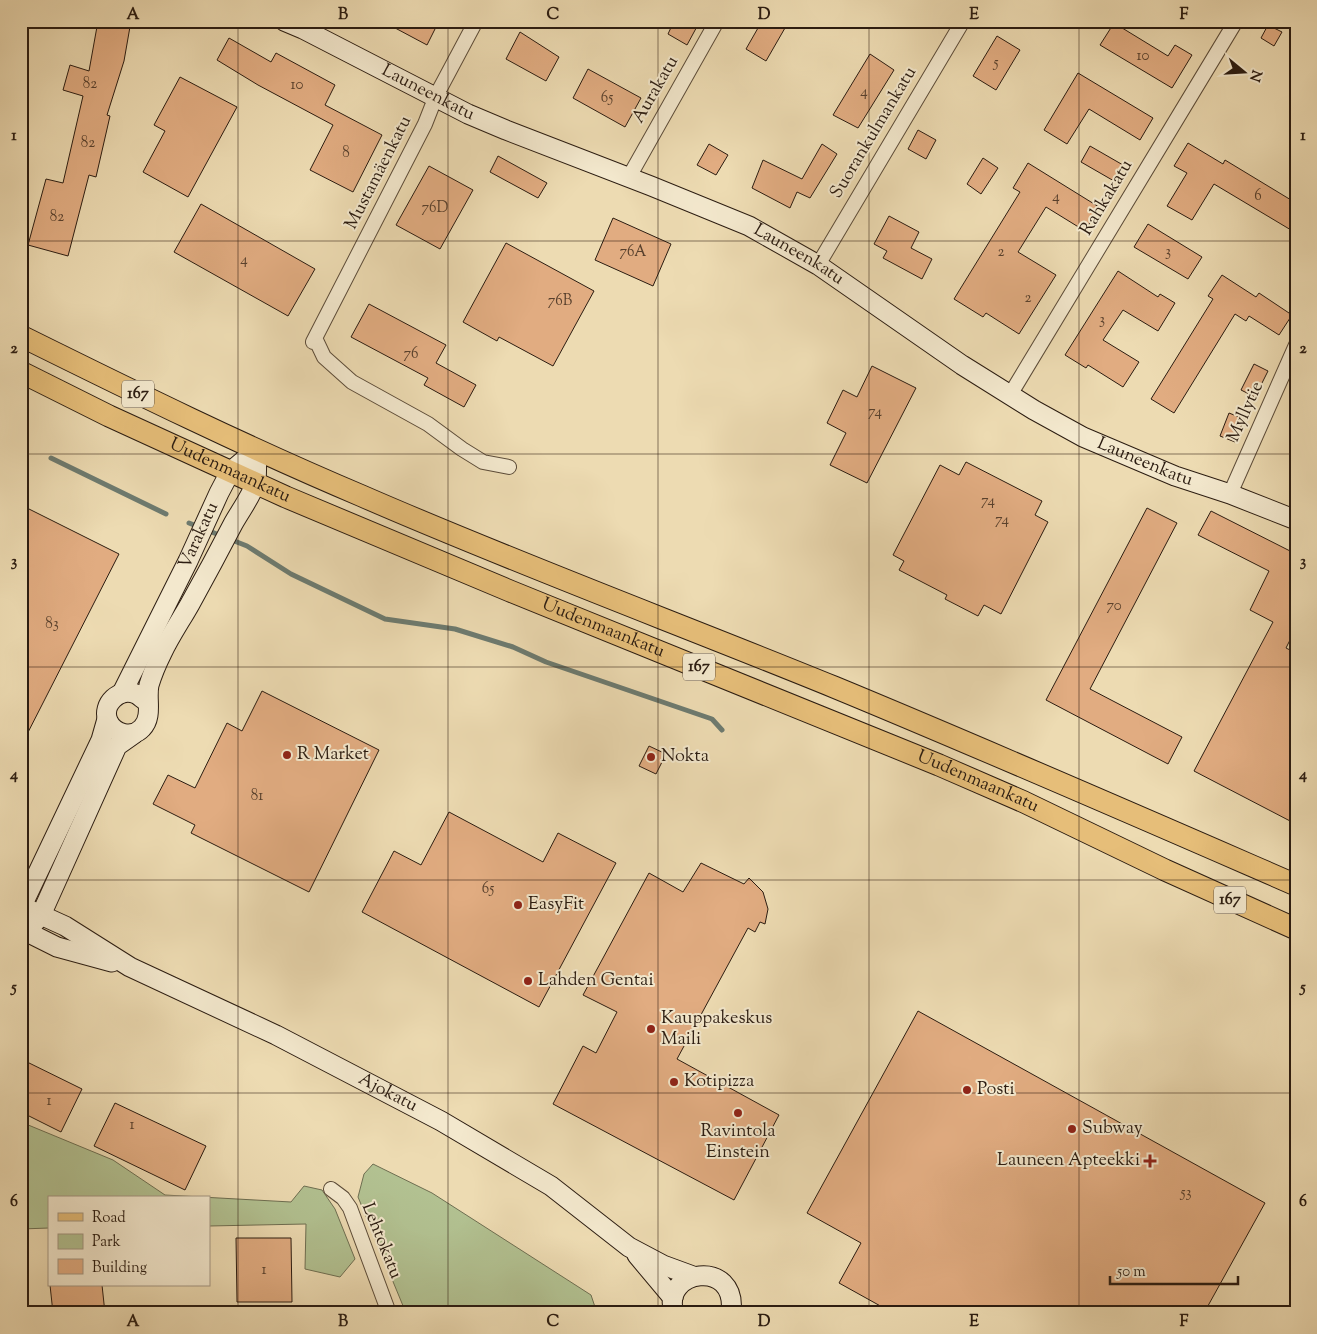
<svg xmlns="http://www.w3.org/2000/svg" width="1317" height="1334" font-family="'Sorts Mill Goudy',serif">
  <rect width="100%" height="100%" fill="#eddbb2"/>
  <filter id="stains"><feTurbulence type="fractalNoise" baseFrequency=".004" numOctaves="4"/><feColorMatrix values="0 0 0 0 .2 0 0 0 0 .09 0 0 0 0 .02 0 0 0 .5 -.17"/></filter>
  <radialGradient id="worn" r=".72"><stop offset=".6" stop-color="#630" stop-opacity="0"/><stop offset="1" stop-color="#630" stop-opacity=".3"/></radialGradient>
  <path fill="#b2c191" stroke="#6e6e51" d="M21,1122L113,1160L165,1195L291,1202L304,1186L322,1190L335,1209L355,1259L340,1277L305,1269L306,1224L209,1226V1198H49V1228L21,1229Z
    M373,1164L432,1193L591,1295L597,1313H406L358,1197L364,1174Z"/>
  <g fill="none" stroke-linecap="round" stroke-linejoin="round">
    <path stroke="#6d7b70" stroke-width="5" d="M51,458L166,514
      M189,523L247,546L291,574L385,619L455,629L513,647L546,662L712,719L722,730"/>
  </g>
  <path fill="#e1ac81" stroke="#2b1c11" d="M98,21H131L124,61L107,115L110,116L96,177L89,175L68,256L28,245L46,179L63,183L83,96L63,90L70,65L89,71Z
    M382,21H439L427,45Z
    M674,21H700L687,45L668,34Z
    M762,21H789L766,61L746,49Z
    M1114,23L1168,56L1175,45L1192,55L1172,88L1100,45Z
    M1268,25L1282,32L1274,46L1261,38Z
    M520,32L559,57L546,81L506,59Z
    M997,36L1020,50L996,90L973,76Z
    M229,38L271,62L276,53L335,85L325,105L382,135L353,192L310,170L333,125L258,85L217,60Z
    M870,54L894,70L858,128L833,115Z
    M588,69L641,98L625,127L573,98Z
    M1078,73L1153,118L1140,140L1089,109L1067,144L1044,130Z
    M180,77L237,107L188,197L143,172L165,131L154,125Z
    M918,130L936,140L926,159L908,149Z
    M1188,143L1223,164L1225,160L1296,203V233L1214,184L1192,220L1167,206L1187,173L1174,166Z
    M709,144L728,155L716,175L697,165Z
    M822,144L837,154L810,198L797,192L790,208L752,188L763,160L802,179Z
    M1090,146L1123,165L1114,181L1081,162Z
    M498,156L547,183L538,198L490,172Z
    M983,158L998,168L981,194L967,184Z
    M1028,163L1099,207L1085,231L1046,207L1018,252L1056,275L1019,334L986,313L983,317L954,299L1020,192L1013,188Z
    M429,166L473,190L440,249L396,225Z
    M201,204L315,269L288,316L174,252Z
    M889,216L919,232L911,248L932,259L922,279L883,258L887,251L874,244Z
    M613,218L671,244L653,286L595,260Z
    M1148,224L1202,257L1188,279L1134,247Z
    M506,243L594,291L553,366L499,337L497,341L463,322Z
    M1118,271L1158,297L1160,294L1175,303L1158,331L1123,310L1103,340L1139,362L1123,387L1088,365L1086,368L1065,355Z
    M1222,275L1256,297L1259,293L1292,315L1279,335L1249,316L1246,321L1235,314L1174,413L1151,399L1213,299L1208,296Z
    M369,304L446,345L436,363L476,385L464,407L424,385L428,378L351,337Z
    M1254,364L1268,371L1255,397L1241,390Z
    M872,366L916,388L867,483L830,465L846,433L827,423L843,390L857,397Z
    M1229,413L1244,419L1235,442L1220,436Z
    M966,462L1042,501L1035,515L1048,522L1001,614L984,605L978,616L945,599L947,595L899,570L904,561L893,555L940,465L959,475Z
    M21,505L119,554L21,746Z
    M1147,508L1177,523L1090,689L1182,737L1168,764L1046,700Z
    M1211,511L1296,554V628L1286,648L1296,653V815L1292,822L1194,771L1273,622L1250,610L1269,571L1198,535Z
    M262,691L379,750L309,892L191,833L195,825L153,804L168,775L195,788L227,723L242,731Z
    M649,746L666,754L656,774L639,766Z
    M449,812L543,862L558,833L616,863L539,1007L362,912L394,851L421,865Z
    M701,863L744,884L749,878L763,892L768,909L765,924L760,922L755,932L748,928L677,1059L779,1115L734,1200L553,1104L583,1046L596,1053L617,1012L583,995L649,873L683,892Z
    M918,1011L1265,1203L1204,1313H893L839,1283L861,1243L807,1213Z
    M21,1059L82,1089L61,1132L21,1112Z
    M115,1103L206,1146L185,1190L94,1146Z
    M236,1238H291L292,1302H237Z
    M50,1285H102L105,1313H53Z"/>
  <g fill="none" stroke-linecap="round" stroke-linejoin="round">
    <defs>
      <path id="street" d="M629,177L717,21
        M818,265L963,21
        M315,338L324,357L352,382L428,424L462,449L483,462L509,467
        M313,342L425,124L436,96L476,21
        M1010,395L1236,21
        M1230,494L1296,345
        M331,1189L343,1198L350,1208L389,1313"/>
      <g id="secondary">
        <path id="s1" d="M284,21L303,29L468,114L506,130L651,186L749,226L818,265L962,365L1034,410L1083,437L1175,476L1230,494L1296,520"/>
        <path id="s2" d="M122,693L188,561L219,493L230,472L256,450"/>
        <path d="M148,703C144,700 140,696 136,694C120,687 101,704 108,721C114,734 132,739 142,728C153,717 146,699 149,685C152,675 157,663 162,653C170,636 181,620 190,604C205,577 219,551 233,524C239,513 252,495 255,484C258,474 256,460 256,450"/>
        <path id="s3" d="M21,906L65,926L130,967L276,1035L441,1121L551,1186L629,1247L663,1265L693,1276"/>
        <path d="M34,923L41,915L117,746L134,734"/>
        <path d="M21,929L57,947L112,962"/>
        <path d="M22,929V906L101,740L107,719"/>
        <path d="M637,1255L673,1298"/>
        <path d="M674,1313C660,1270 738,1257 731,1313"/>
      </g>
      <g id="primary">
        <path d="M21,336C134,392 246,447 362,496C518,564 677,623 834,687C989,751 1142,818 1296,885"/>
        <path id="s4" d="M21,372L109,416L286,497L510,591L939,765L1024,802L1165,870L1296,929"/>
      </g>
    </defs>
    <use href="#street" stroke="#5c4c39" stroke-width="16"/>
    <use href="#secondary" stroke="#2b1c11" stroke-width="21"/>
    <use href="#primary" stroke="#2b1c11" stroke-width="23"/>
    <use href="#street" stroke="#f3e8cd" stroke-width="14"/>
    <use href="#secondary" stroke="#f3e8cd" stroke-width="19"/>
    <use href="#primary" stroke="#e6be79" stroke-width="21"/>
  </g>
  <path fill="none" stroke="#2b1c11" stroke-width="1" stroke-opacity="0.55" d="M238,21V1313M448,21V1313M658,21V1313M869,21V1313M1079,21V1313M21,241H1296M21,454H1296M21,667H1296M21,880H1296M21,1093H1296"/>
  <g fill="#8f2418" stroke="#f3e8cd" stroke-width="2">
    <circle cx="287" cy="755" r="5"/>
    <circle cx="651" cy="757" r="5"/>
    <circle cx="518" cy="905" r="5"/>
    <circle cx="528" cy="981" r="5"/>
    <circle cx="651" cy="1029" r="5"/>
    <circle cx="674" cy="1082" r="5"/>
    <circle cx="967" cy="1090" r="5"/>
    <circle cx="738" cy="1113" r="5"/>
    <circle cx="1072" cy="1129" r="5"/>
    <path d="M1147.5 1153.5h5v5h5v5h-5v5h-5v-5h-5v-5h5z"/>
  </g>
  <g text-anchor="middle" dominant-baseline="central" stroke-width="4" stroke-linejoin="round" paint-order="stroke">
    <g font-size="15" fill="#58402d">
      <text x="1143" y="56">10</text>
      <text x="996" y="63">5</text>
      <text x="90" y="84">82</text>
      <text x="297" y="85">10</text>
      <text x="864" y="92">4</text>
      <text x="607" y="98">65</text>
      <text x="88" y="143">82</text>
      <text x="346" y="153">8</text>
      <text x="1258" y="196">6</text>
      <text x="1056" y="197">4</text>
      <text x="435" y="208">76D</text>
      <text x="57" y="217">82</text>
      <text x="633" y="252">76A</text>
      <text x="1001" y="252">2</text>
      <text x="1168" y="252">3</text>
      <text x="244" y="260">4</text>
      <text x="1028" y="298">2</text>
      <text x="560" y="301">76B</text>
      <text x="1102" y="320">3</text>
      <text x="411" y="354">76</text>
      <text x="875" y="412">74</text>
      <text x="988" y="501">74</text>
      <text x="1002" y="520">74</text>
      <text x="1114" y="606">70</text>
      <text x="52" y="624">83</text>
      <text x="257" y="796">81</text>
      <text x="488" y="889">65</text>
      <text x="49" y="1101">1</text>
      <text x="132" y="1125">1</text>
      <text x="1186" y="1193">53</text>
      <text x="264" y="1270">1</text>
    </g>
    <g fill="#f3e8cd" stroke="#675949" stroke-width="1">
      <rect x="122" y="380.5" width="32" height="27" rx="4"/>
      <rect x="683" y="653.5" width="32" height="27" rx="4"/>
      <rect x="1214" y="886.5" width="32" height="27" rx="4"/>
    </g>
    <g font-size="16" font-weight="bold" fill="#2b1c11">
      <text x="138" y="394">167</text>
      <text x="699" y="667">167</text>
      <text x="1230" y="900">167</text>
    </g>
    <g font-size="18" fill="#2b1c11" stroke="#f3e8cd">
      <text transform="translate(656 90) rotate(-60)">Aurakatu</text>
      <text stroke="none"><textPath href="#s1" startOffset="161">Launeenkatu</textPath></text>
      <text transform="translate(874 133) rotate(-59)">Suorankulmankatu</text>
      <text transform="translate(379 173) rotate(-63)">Mustamäenkatu</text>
      <text transform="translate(1107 198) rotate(-59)">Rahkakatu</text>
      <text stroke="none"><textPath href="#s1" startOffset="566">Launeenkatu</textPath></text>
      <text transform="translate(1246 412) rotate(-66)">Myllytie</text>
      <text stroke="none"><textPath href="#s1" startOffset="971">Launeenkatu</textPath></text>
      <text stroke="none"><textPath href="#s4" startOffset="231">Uudenmaankatu</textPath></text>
      <text stroke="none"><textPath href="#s2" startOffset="175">Varakatu</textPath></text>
      <text stroke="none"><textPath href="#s4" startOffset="636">Uudenmaankatu</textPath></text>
      <text stroke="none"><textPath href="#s4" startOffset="1041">Uudenmaankatu</textPath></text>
      <text stroke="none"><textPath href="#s3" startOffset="412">Ajokatu</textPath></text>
      <text transform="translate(381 1241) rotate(68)">Lehtokatu</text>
    </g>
    <g font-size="18" fill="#2b1c11" stroke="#f3e8cd" text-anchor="start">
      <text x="297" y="755">R Market</text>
      <text x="661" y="757">Nokta</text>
      <text x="528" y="905">EasyFit</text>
      <text x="538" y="981">Lahden Gentai</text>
      <text x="661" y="1019">Kauppakeskus<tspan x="661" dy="21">Maili</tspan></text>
      <text x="684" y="1082">Kotipizza</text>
      <text x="977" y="1090">Posti</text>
      <text x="1082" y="1129">Subway</text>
      <text x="738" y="1132" text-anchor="middle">Ravintola<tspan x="738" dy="21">Einstein</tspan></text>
      <text x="1140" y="1161" text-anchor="end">Launeen Apteekki</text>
    </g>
  </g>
  <rect width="1317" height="1334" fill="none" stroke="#eddbb2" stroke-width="55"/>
  <rect x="48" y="1196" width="162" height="90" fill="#f3e8cd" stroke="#a39682"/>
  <rect x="58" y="1213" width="25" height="8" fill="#e6be79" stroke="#a39682"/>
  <text x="92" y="1222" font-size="15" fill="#2b1c11">Road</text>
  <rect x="58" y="1234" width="25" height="15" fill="#b2c191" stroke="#a39682"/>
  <text x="92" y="1246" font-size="15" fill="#2b1c11">Park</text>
  <rect x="58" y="1259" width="25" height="15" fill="#e1ac81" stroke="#a39682"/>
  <text x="92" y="1272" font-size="15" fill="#2b1c11">Building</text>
  <g transform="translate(1244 72) rotate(108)" stroke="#f3e8cd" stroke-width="4" paint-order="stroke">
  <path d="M0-4L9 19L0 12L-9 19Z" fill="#2b1c11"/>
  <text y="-8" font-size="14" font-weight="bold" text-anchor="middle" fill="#2b1c11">N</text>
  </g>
  <path d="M1110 1276v8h128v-8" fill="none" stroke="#2b1c11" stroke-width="2.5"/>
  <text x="1117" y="1276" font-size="15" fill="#2b1c11" stroke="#f3e8cd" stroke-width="4" paint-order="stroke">50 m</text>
  <rect x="28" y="28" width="1262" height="1278" fill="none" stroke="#2b1c11" stroke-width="2"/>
  <g font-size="16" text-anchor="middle" font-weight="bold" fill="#2b1c11">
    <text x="133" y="19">A</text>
    <text x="343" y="19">B</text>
    <text x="553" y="19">C</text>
    <text x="764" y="19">D</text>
    <text x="974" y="19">E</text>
    <text x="1184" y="19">F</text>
    <text x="14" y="140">1</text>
    <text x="1303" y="140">1</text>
    <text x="14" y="353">2</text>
    <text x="1303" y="353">2</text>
    <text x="14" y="566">3</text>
    <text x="1303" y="566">3</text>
    <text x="14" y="779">4</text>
    <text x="1303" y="779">4</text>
    <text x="14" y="992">5</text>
    <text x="1303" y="992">5</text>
    <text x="14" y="1206">6</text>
    <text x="1303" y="1206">6</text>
    <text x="133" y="1326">A</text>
    <text x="343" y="1326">B</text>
    <text x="553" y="1326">C</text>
    <text x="764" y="1326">D</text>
    <text x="974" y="1326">E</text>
    <text x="1184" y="1326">F</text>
  </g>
  <rect width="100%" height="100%" filter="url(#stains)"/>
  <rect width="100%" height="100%" fill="url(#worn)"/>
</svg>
